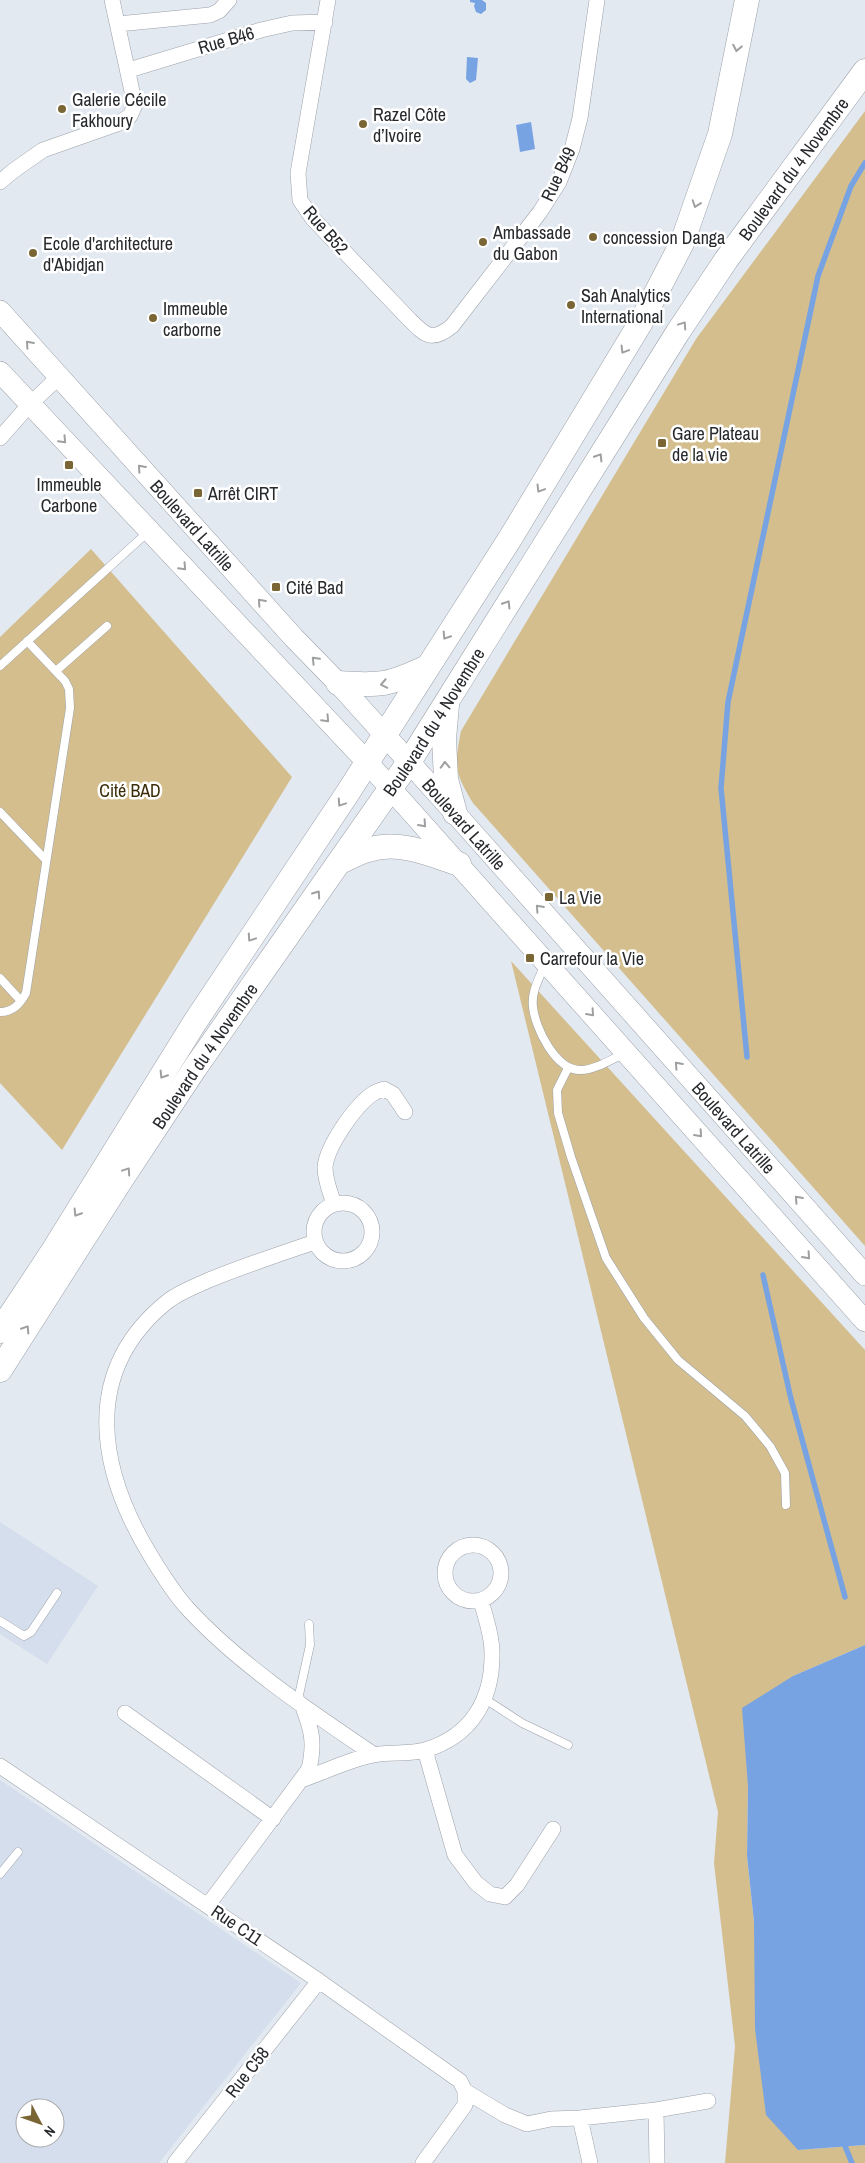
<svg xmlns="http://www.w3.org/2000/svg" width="865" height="2163" font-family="'Archivo Narrow',sans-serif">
  <rect width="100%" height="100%" fill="#e3e9f1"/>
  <path fill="#d4deec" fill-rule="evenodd" d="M0,1522L98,1586L47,1664L0,1634Z
    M0,1780L301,1983L159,2163H0ZM25,2108H55V2138H25Z"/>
  <path fill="#d4be8d" d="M865,111V1246L473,803C454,771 454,767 461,731L696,339Z
    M91,549L292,777L62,1150L0,1083V637Z
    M511,961L865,1350V1645L793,1676L748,1786L747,1856L754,1922L798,2150L865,2145V2163H725L735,2046L714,1863L718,1812Z"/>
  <path fill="#77a3e3" d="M470,0H482L486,3V10L481,14L476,12L474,6L475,3L470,2Z
    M467,57L478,58L476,80L470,83L466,79Z
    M531,122L535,149L520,152L516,125Z
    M865,1645V2145L798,2150L766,2115L755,2029L754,1922L747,1856L748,1786L742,1708L793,1676Z"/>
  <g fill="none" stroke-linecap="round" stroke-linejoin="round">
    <path stroke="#77a3e3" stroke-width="5.5" d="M747,1057L721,788L728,702L818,276L851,186L865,163
      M763,1275L791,1399L845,1597
      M845,2139V2146L852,2163"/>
    <defs>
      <path id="lane" d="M0,666L148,532
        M56,671L107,626
        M0,812L46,860
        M544,966C539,979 531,992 533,1007C535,1028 556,1071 581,1070C595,1070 612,1059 625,1053
        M0,978L21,1001
        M0,1012C13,1012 20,1004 26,993L70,708L69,689L65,681L27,641
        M568,1068L557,1090L558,1113L571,1157L606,1258L644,1318L678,1360L745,1416L770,1446L785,1473L786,1505
        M0,1621L24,1636L31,1632L57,1593
        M485,1699L522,1723L568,1745
        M301,1703L299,1695L310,1645L309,1624
        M0,1874L18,1852"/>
      <path id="street" d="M328,0L298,173L300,200L313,219L408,318C425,335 431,343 452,326L540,212L559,182L572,149L580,118L597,0
        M118,24L210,15L219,11L229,0
        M129,70L261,30L292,23L325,22
        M0,182L13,171L43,150L117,124L130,116L135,105L112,0
        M0,438L30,404L59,377
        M314 1232a29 29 0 1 1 58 0a29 29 0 1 1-58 0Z
        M334,1204C330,1192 325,1180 325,1167C327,1146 356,1104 374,1093C377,1091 381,1090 384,1089L393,1094L405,1112
        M315,1242C279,1254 244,1266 209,1280C196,1286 180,1292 168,1301C79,1372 99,1472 152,1558C163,1576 175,1595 189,1610C240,1665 311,1712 373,1754
        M445 1573a28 28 0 1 1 56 0a28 28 0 1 1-56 0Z
        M125,1713L273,1819
        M425,1750L455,1855L476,1883L490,1894L505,1897L517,1885L553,1829
        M0,1766L319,1981L460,2081L465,2091V2105L423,2163
        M301,1780C322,1773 353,1758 373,1755C390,1751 408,1755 425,1750C472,1736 493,1699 492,1652C492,1634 485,1617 481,1600
        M208,1905L309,1769C315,1743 312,1730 302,1705
        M465,2091L505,2115L527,2124L551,2119L580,2118L656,2110L708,2101
        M656,2110L657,2163
        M580,2118L590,2163
        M175,2163L319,1981"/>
      <g id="secondary">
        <path id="s1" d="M0,311L294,638L338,683L455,813L865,1275"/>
        <path d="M0,372L367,762L865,1321"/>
      </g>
      <g id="primary">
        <path d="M338,683C380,686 389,685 427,667"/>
        <path d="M447,705L444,739L446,779L455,813"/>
        <path d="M340,862C349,858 359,852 368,850C399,840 430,854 459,864"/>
        <path d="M0,1331L51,1254L195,1022L347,794L511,537L641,322L682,243L720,134L747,0"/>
        <path id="s2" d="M0,1370L119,1183L195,1068L409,762L678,332L726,260L865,71"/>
      </g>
    </defs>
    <use href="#lane" stroke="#9ca1a9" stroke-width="9"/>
    <use href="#street" stroke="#9ca1a9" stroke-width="16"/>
    <use href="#secondary" stroke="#9ca1a9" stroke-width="22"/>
    <use href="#primary" stroke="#9ca1a9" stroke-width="25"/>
    <use href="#lane" stroke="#fff" stroke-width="8"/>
    <use href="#street" stroke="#fff" stroke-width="15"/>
    <use href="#secondary" stroke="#fff" stroke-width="21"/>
    <use href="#primary" stroke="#fff" stroke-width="24"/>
  </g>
  <defs><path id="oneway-chevron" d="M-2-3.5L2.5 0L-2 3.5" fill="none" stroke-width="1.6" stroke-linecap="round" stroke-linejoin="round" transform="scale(1.25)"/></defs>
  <g stroke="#9e9fa0">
    <use href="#oneway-chevron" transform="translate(737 48) rotate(101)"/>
    <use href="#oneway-chevron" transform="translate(696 204) rotate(109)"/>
    <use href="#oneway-chevron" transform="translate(683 325) rotate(-56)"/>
    <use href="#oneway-chevron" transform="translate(29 344) rotate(-132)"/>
    <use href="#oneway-chevron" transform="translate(624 350) rotate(121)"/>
    <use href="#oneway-chevron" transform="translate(63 440) rotate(47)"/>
    <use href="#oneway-chevron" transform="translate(599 457) rotate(-58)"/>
    <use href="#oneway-chevron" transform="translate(141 468) rotate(-132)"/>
    <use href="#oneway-chevron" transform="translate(540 489) rotate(121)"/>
    <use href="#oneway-chevron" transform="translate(183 567) rotate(47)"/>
    <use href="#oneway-chevron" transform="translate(261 602) rotate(-132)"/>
    <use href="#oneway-chevron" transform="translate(507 604) rotate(-58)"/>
    <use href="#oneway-chevron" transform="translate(446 636) rotate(123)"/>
    <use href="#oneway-chevron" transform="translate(315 660) rotate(-134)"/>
    <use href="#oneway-chevron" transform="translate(384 684) rotate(169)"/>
    <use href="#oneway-chevron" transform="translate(326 719) rotate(47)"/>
    <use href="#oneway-chevron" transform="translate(445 765) rotate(-92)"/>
    <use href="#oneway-chevron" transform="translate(341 803) rotate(124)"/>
    <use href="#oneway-chevron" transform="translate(423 824) rotate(48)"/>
    <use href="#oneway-chevron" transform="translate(317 894) rotate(-55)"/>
    <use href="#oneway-chevron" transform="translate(539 908) rotate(-132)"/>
    <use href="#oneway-chevron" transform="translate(251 938) rotate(124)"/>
    <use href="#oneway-chevron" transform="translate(591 1013) rotate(48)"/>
    <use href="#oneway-chevron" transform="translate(678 1065) rotate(-132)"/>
    <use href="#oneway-chevron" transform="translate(163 1075) rotate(122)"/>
    <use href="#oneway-chevron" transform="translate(699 1134) rotate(48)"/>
    <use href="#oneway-chevron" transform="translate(127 1171) rotate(-56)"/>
    <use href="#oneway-chevron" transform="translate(798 1199) rotate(-132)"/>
    <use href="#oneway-chevron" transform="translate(77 1213) rotate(122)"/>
    <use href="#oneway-chevron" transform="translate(807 1256) rotate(48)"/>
    <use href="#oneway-chevron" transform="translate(26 1329) rotate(-57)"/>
  </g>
  <g fill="#7a6534" stroke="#fff" stroke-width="2">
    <circle cx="62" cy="109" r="5"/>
    <circle cx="363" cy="124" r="5"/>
    <circle cx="593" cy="237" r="5"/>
    <circle cx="483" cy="242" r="5"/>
    <circle cx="33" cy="253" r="5"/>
    <circle cx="571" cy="305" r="5"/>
    <circle cx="153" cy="318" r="5"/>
    <rect x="657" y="438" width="10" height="10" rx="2.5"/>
    <rect x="64" y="460" width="10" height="10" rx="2.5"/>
    <rect x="193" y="488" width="10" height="10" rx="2.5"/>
    <rect x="271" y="582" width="10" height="10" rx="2.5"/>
    <rect x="544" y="892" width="10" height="10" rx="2.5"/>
    <rect x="525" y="953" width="10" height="10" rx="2.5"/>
  </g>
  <g text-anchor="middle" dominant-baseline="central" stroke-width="5" stroke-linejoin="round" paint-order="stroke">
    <g font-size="18" fill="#27292c" stroke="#fff">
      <text transform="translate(226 40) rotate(-16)">Rue B46</text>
      <text stroke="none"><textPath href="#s2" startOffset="1440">Boulevard du 4 Novembre</textPath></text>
      <text transform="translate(558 174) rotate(-65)">Rue B49</text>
      <text transform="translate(326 230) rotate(49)">Rue B52</text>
      <text stroke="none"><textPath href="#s1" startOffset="288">Boulevard Latrille</textPath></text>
      <text stroke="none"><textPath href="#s2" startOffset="780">Boulevard du 4 Novembre</textPath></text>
      <text stroke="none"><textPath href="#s1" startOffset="692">Boulevard Latrille</textPath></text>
      <text stroke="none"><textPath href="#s2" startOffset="375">Boulevard du 4 Novembre</textPath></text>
      <text stroke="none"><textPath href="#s1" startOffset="1098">Boulevard Latrille</textPath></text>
      <text transform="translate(237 1925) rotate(34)">Rue C11</text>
      <text transform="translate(247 2072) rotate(-52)">Rue C58</text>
    </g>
    <g font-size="18" fill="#27292c" stroke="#fff" text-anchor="start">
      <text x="72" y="99">Galerie Cécile<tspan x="72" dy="21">Fakhoury</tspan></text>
      <text x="373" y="114">Razel Côte<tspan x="373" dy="21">d’Ivoire</tspan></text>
      <text x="493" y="232">Ambassade<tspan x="493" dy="21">du Gabon</tspan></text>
      <text x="603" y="237">concession Danga</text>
      <text x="43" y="243">Ecole d'architecture<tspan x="43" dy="21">d'Abidjan</tspan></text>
      <text x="581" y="295">Sah Analytics<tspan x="581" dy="21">International</tspan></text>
      <text x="163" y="308">Immeuble<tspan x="163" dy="21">carborne</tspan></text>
      <text x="672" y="433">Gare Plateau<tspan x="672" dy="21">de la vie</tspan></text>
      <text x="69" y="484" text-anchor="middle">Immeuble<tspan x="69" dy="21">Carbone</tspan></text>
      <text x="208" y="493">Arrêt CIRT</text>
      <text x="286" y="587">Cité Bad</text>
      <text x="559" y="897">La Vie</text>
      <text x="540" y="958">Carrefour la Vie</text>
    </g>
    <g font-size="18" fill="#3b2d09" stroke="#fff">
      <text x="130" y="790">Cité BAD</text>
    </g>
  </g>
  <g transform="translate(40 2123) rotate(131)"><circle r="24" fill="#ffffff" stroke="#a9a9ab"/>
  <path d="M0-4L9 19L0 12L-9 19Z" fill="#7a6534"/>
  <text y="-8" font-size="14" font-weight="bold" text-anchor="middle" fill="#27292c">N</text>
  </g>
</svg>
